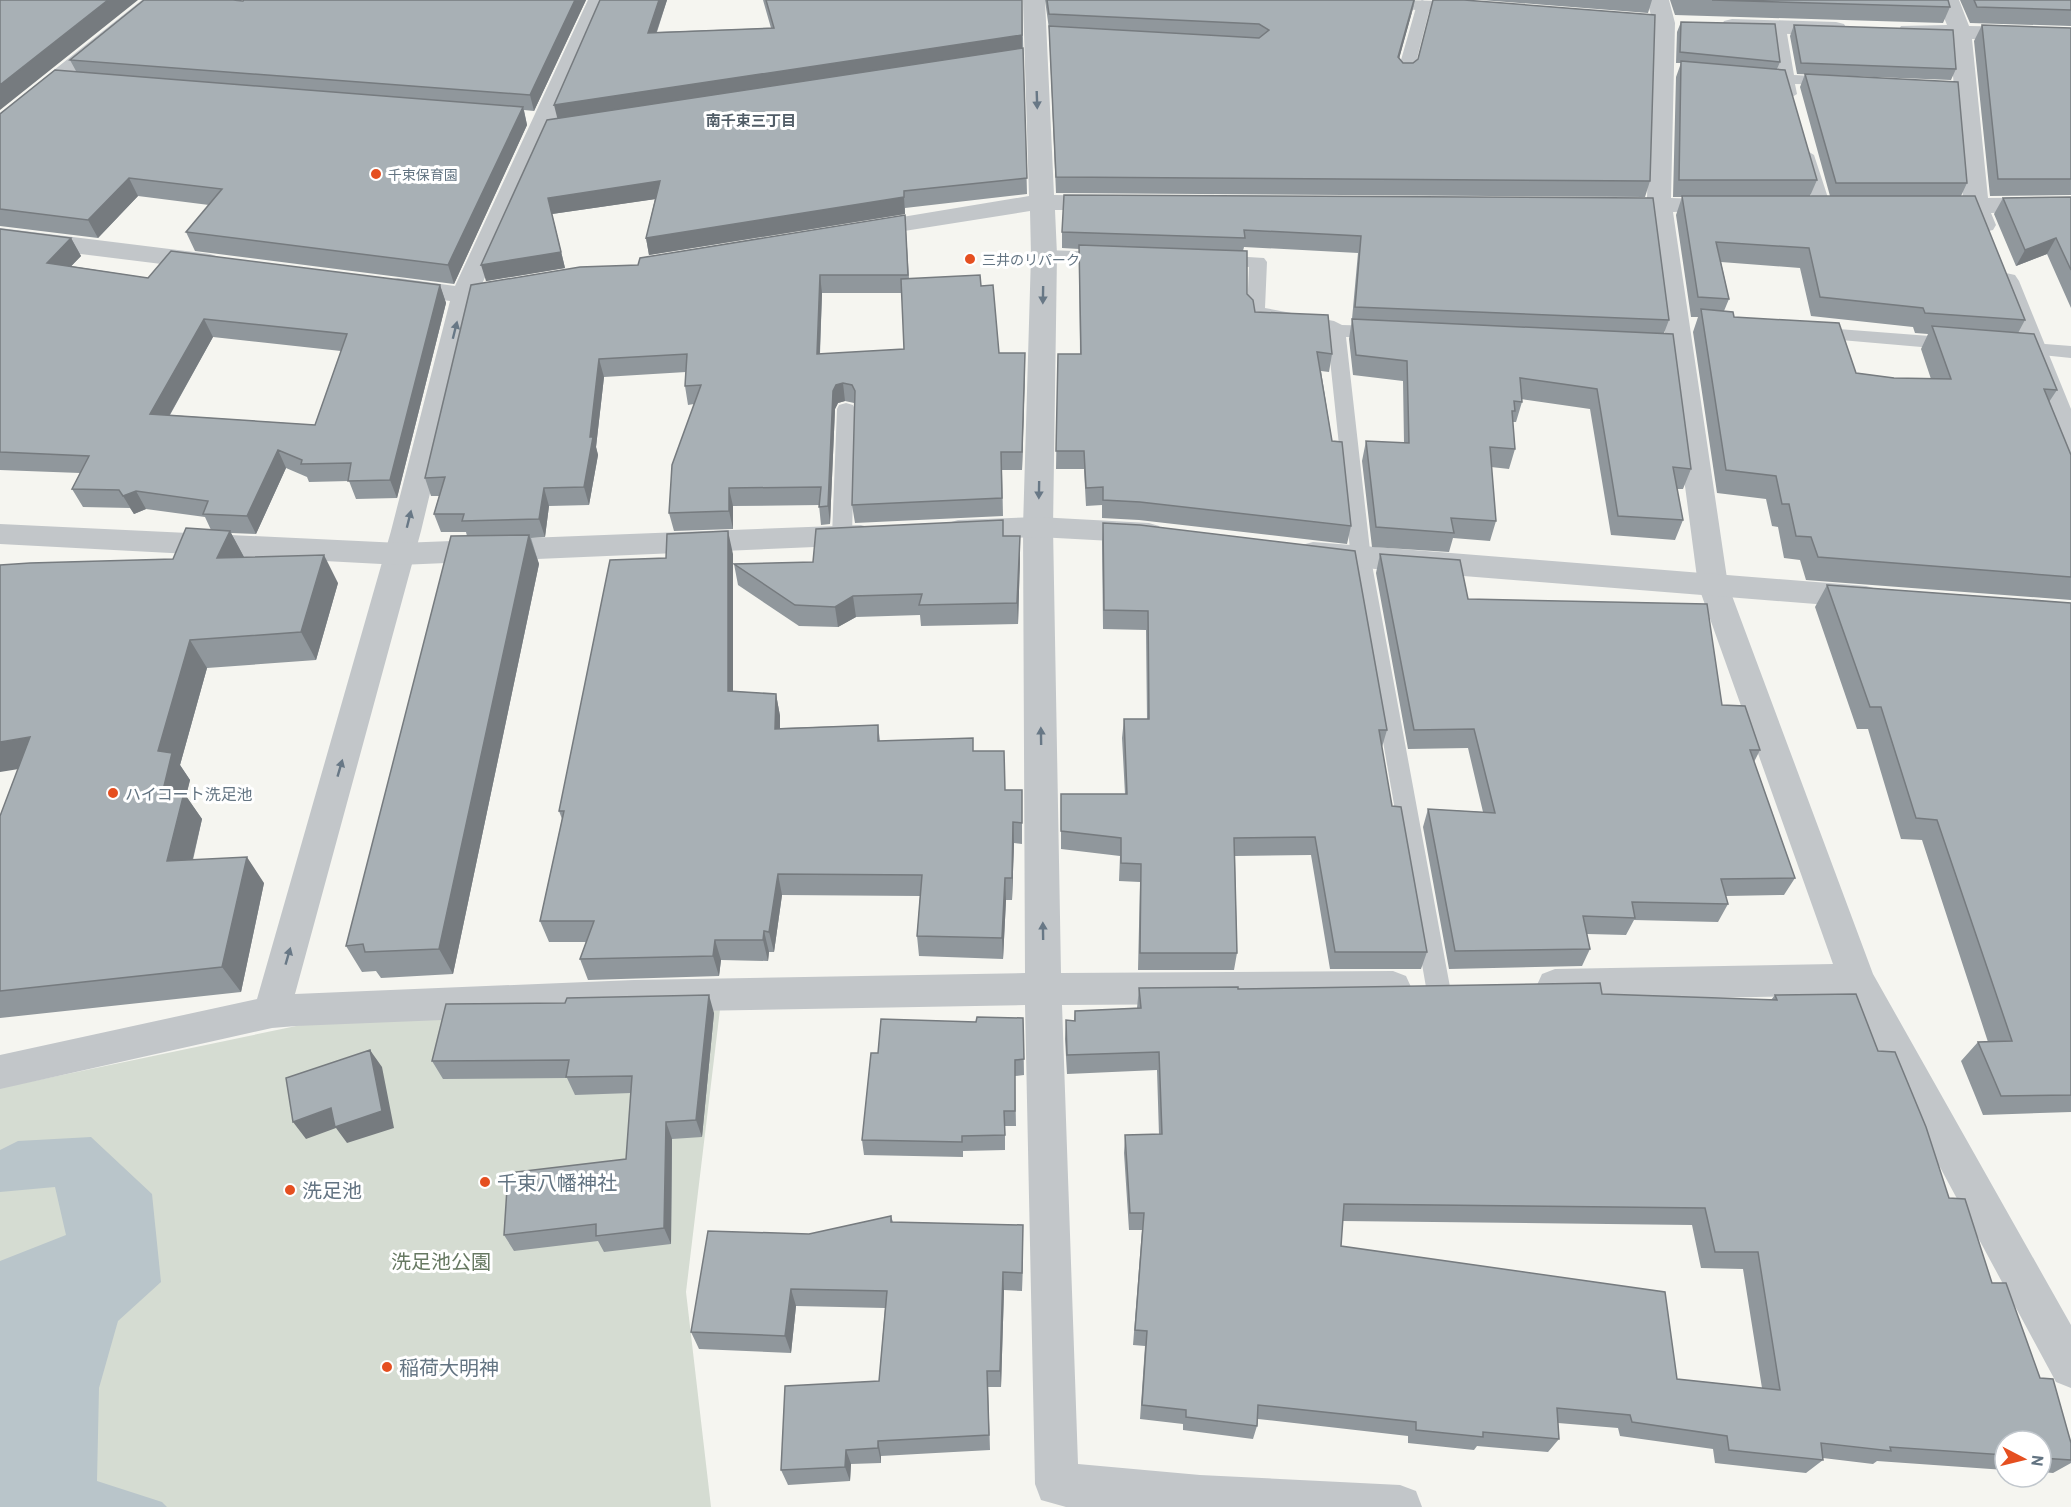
<svg xmlns="http://www.w3.org/2000/svg" width="2071" height="1507" font-family="Barlow,'Noto Sans JP',sans-serif">
  <rect width="100%" height="100%" fill="#f5f5f0"/>
  <path fill="#d5dcd2" d="M721,1001L686,1292L711,1507H0V1088L325,1020Z"/>
  <path fill="#b9c5ca" d="M91,1137L152,1194L161,1282L118,1321L99,1388L97,1481L162,1502L167,1507H0V1261L66,1235L55,1187L0,1192V1150L18,1141Z"/>
  <g fill="none" stroke-linecap="round" stroke-linejoin="round">
    <path fill="#c2c6c9" fill-rule="evenodd" d="M1422,0L1431,4L1413,74L1410,77H1400L1397,74L1417,4Z
      M1779,24L1786,28L1794,75L1832,77L1837,79L1840,82L1837,85L1795,84L1797,94L1789,99L1781,94L1780,83L1752,80L1749,77L1752,74H1778L1772,28Z
      M1806,150L1814,155L1831,207L1829,211L1823,212L1815,207L1798,155Z
      M1044,250L1108,252L1117,257L1108,262L1038,259L1035,255L1038,251Z
      M1216,255L1264,258L1267,262L1265,308L1334,321L1342,325L1379,326L1388,332L1379,338L1346,337L1371,559L1450,987L1447,995L1438,998L1429,995L1426,987L1351,559L1327,331L1250,316L1247,312L1249,267L1210,264L1207,260Z
      M1812,327L1956,338L1965,344L1956,350L1806,337L1803,333L1806,329Z
      M2019,342L2071,346V358L2013,352L2010,348Z
      M846,403L853,405L855,409L852,536L849,541H835L832,536L837,409L839,405Z"/>
    <path fill="#c2c6c9" fill-rule="evenodd" d="M142,0H166L8,130L0,132V113Z
      M588,0H610L482,284L513,279L522,281L526,287L522,293L476,301L421,531L295,994L634,980L1025,973L1023,527L1031,255L1030,211L860,238L851,236L848,231L851,226L860,224L1029,196L1023,0H1045L1054,195L1109,196L1118,198L1121,203L1118,208L1109,210H1055L1057,255L1053,527L1061,973L1393,971L1406,976L1411,987L1406,998L1393,1003L1062,1005L1078,1464L1200,1475L1400,1485L1416,1491L1422,1507H1066L1041,1500L1035,1484L1025,1005L634,1012L296,1026L272,1028L0,1089V1055L257,999L391,531L450,301L389,292L385,286L389,280L398,278L455,286Z
      M1357,0C1398,0 1445,0 1485,4L1488,9L1485,14L1477,15L1368,6L1360,5Z
      M1647,0H1669L1675,23L1671,198L1733,200L1736,205L1733,210L1673,212L1728,585L1873,974L2071,1325V1388L2056,1382L1847,995L1555,1001L1542,996L1537,985L1542,974L1555,969L1833,964L1698,585L1649,212L1599,210L1596,205L1599,200L1647,198L1653,23Z
      M1937,0H1959L1969,26L2071,28V42L1972,39L1988,198L2071,197V211L1991,213L1996,225L1993,230L1984,232L1975,230L1967,213L1926,211L1923,206L1926,201L1963,198L1950,39L1901,36L1898,31L1901,26L1947,25Z
      M1732,19L1836,22L1844,24L1847,29L1844,34L1836,36L1724,31L1721,26L1724,21Z
      M0,228L210,254L219,257L223,262L219,267L210,270L0,244Z
      M2006,273L2015,275L2019,281L2071,409V453L2061,450L2057,443L1993,281L1997,275Z"/>
    <path fill="#c2c6c9" fill-rule="evenodd" d="M1038,517L1149,523L1159,526L1164,533L1159,540L1149,543L1038,537L958,540L948,537L943,530L948,523L958,520Z
      M0,524L400,543L861,525L871,528L876,535L871,542L861,545L400,565L0,544Z
      M1313,542L1866,586L1877,589L1881,597L1877,605L1866,608L1313,564L1302,561L1298,553L1302,545Z"/>
  </g>
  <path fill="#90979c" fill-rule="evenodd" d="M244,0H586L534,111L524,110L527,125L454,284L195,251L186,232L209,205L138,196L98,238L0,226V114L76,71L70,60L243,1Z
    M600,0H667L657,32L771,28L763,0H1022L1027,194L905,208V214L649,255L646,238L655,199L552,214L565,268L486,281L557,119Z
    M1045,0H1415L1412,12L1399,59L1403,63L1650,181L1645,197L1056,193L1049,29Z
    M1481,0H1652L1648,13Z
    M1670,0H1948L1950,7L1943,23L1675,15Z
    M1960,0H2071V26L1970,23Z
    M1681,22L1780,62L1777,69L1817,180L1810,196H1830L1800,87L1805,74L1967,183L1961,196L2025,320L2018,333L2057,390L2049,402L2071,455V600L1806,580L1800,560L1784,558L1778,527L1772,526L1766,499L1717,493L1693,332L1698,317H1691L1676,215L1682,197H1673L1676,77L1681,63H1676L1677,32ZM1721,262L1800,268L1811,316L1913,327L1915,333L1928,334L1921,349L1931,379L1894,378L1856,373L1734,317L1724,311L1729,299Z
    M1794,25L1956,69L1951,80L1797,74L1790,36Z
    M1982,25L2071,28V195L1990,196L1974,41Z
    M2071,197V308L2047,254L2016,266L1994,214L2003,198Z
    M1653,198L1669,320L1664,333L1691,469L1683,489H1677L1683,520L1675,540L1611,535L1590,409L1521,399L1522,402L1516,422H1512L1515,449L1509,469L1491,467L1496,521L1490,541L1453,538L1449,552L1372,547L1362,461L1366,441L1404,443L1403,381L1353,375L1349,339L1352,319L1358,253L1244,247L1243,251L1247,294L1255,312L1332,354L1329,372L1321,371L1332,441L1351,526L1347,544L1139,520L1102,518V505L1086,506L1084,469H1056L1058,354H1080L1079,249L1062,248V232Z
    M905,215L909,278L981,286L999,353H1025L1022,470H1002L1003,516L855,523L852,505L855,405L854,403L845,401L838,403L835,409L830,524L821,525L819,505L733,506V529L674,531L669,513L694,404L688,405L685,386L686,372L604,377L596,447L598,455L589,505L549,506L545,537L531,538L539,564L453,974L381,978L376,971L362,972L346,946L467,536L466,532H441L434,514L439,496H431L425,478L638,265ZM822,293H902L904,349L820,354Z
    M0,229L71,238L81,256L71,266L148,278L440,285L446,303L397,498L356,499L349,481L309,482L307,477L286,468L256,534L231,533L244,557L338,583L316,660L207,668L180,765L190,780L186,796L202,819L193,860L264,883L241,992L0,1018V816L173,559L211,530L205,517L146,509L134,514L130,508L83,507L72,489L80,473L0,470ZM213,337L341,351L315,425L170,415Z
    M1103,523L1387,730L1382,747L1392,806L1427,952L1421,969H1330L1311,855L1235,856L1237,953L1234,970H1138L1140,882L1119,881L1120,856L1061,849V794H1125L1122,738L1124,719H1147L1146,630L1103,629L1102,542Z
    M1003,536L1020,557L1018,624L921,626L920,615L856,617L838,627L799,626L738,585L734,564L813,562Z
    M733,554V691L776,694L780,716V728L878,725L880,741L974,751L1005,790H1022V844L1014,843L1012,900H1006L1003,959L919,956L917,936L920,896L782,895L774,952H769L768,961L721,960L719,976L588,980L580,959L586,942H549L540,921L562,819L559,811L666,558Z
    M1380,554L1468,599L1722,705L1760,750L1754,762L1795,878L1784,895L1726,896L1728,904L1718,922L1634,920L1626,935L1587,934L1590,949L1582,966L1449,969L1423,827L1428,809L1483,812L1468,748L1408,749L1376,573Z
    M1827,585L2071,603V1112L1983,1115L1961,1061L1978,1042H1988L1922,840L1901,839L1868,729H1857L1815,607Z
    M1139,988L1602,994L1771,1000L1775,995L1878,1051L1949,1198L2040,1378L2071,1443V1463L2053,1473L2041,1472V1441H2005V1470L1877,1461L1873,1464L1823,1458V1460L1806,1473L1715,1463L1713,1449L1620,1436L1618,1428L1558,1423L1559,1439L1548,1452L1477,1446L1474,1450L1408,1443V1436L1258,1419L1257,1426L1253,1439L1183,1430V1424L1140,1419L1145,1346L1133,1345L1142,1230H1129L1124,1153L1125,1135H1159L1157,1070L1067,1074L1065,1039L1066,1020L1074,1021L1075,1011L1137,1008ZM1342,1221L1692,1225L1701,1268L1743,1269L1762,1388L1677,1379L1341,1246Z
    M714,1013L702,1137L672,1139L671,1244L604,1252L598,1241L514,1251L504,1235L626,1159L631,1093L575,1095L567,1078L443,1079L432,1061Z
    M1023,1018L1024,1075L1015,1076L1016,1126H1005V1150L963,1151V1157L864,1155L862,1140L878,1053L976,1022Z
    M891,1216L893,1222L1023,1225L1022,1291L1004,1290L1001,1387H988L990,1450L881,1456V1463L851,1464L850,1481L788,1485L781,1470L879,1381L885,1308L796,1306L791,1353L699,1349L691,1332L809,1234Z"/>
  <path fill="#767b7f" d="M108,0H138L0,110V85Z
    M575,0H586L534,111L530,95Z
    M659,0H667L651,48L648,33Z
    M1415,0L1412,12L1395,73L1398,57Z
    M1022,35V51L558,121L554,105Z
    M523,107L527,125L454,284L448,265Z
    M129,178L138,196L98,238L88,220Z
    M660,181L663,198L552,214L565,268L486,281L481,265L548,198Z
    M904,197L905,214L649,255L646,238Z
    M71,238L81,256L57,281L47,263Z
    M2056,238L2047,254L2016,266L2025,250Z
    M820,275L822,293L819,373L817,354Z
    M440,285L446,303L397,498L390,480Z
    M204,319L213,337L160,432L150,414Z
    M1025,353V371L1022,470V452Z
    M599,359L604,377L596,447L598,455L589,505L584,487Z
    M843,383L845,401L838,403L835,409L830,524L828,506L833,391L836,385Z
    M278,450L286,468L256,534L247,516Z
    M544,488L549,506L545,537L539,519Z
    M729,488L733,506V529L729,511Z
    M136,491L146,509L134,514L123,496Z
    M230,531L245,559L217,558Z
    M728,531L733,554V713L728,691Z
    M529,535L539,564L453,974L439,949Z
    M1020,536V557L1018,624L1017,603Z
    M324,555L338,583L316,660L301,632Z
    M853,596L856,617L838,627L835,607Z
    M190,640L207,668L180,765L190,780L186,796L202,819L186,887L167,861L164,786L158,751Z
    M776,694L780,716V751L775,729Z
    M30,737L50,764L0,772V742Z
    M1013,822L1014,843L1012,900V878Z
    M247,857L264,883L241,992L222,967Z
    M778,874L782,895L774,952L769,932Z
    M1005,878L1006,900L1003,959L1002,938Z
    M764,931L769,952L768,961L763,940Z
    M715,940L721,960L719,976L713,956Z
    M709,995L714,1013L702,1137L696,1120Z
    M370,1050L382,1067L394,1128L347,1143L336,1128L306,1139L293,1122L331,1108Z
    M666,1122L672,1139L671,1244L664,1228Z
    M1023,1225V1244L1022,1291V1273Z
    M1003,1272L1004,1290L1001,1387L1000,1371Z
    M791,1289L796,1306L791,1353L785,1336Z
    M878,1441L881,1456V1463L878,1448Z
    M846,1450L851,1464L850,1481L845,1467Z"/>
  <path fill="#a8b0b5" stroke="#767b7f" stroke-width="1.5" fill-rule="evenodd" d="M0,0H108L0,85Z
    M144,0H233L243,1L244,0H575L530,95L70,60Z
    M600,0H659L648,33L774,28L766,0H1022V35L554,105Z
    M1047,0H1414L1398,57L1403,63H1413L1418,59L1433,0H1464L1655,15L1650,181L1056,177L1049,26L1259,38L1269,30L1259,24L1049,14Z
    M1712,0H1948L1950,7Z
    M1974,0H2071V10L1977,7Z
    M1681,22L1775,24L1780,62L1680,52Z
    M1794,25L1953,30L1956,69L1801,63Z
    M1982,25L2071,28V179H1998Z
    M1023,48L1027,178L904,191V197L646,238L660,181L548,198L561,252L481,265L547,120Z
    M1681,61L1785,70L1817,180H1679Z
    M55,70L523,107L448,265L186,232L222,189L129,178L88,220L0,209V114Z
    M1805,74L1958,82L1967,183H1836Z
    M1064,195L1653,198L1669,320L1355,307L1361,236L1244,230L1245,238L1062,232Z
    M1682,196H1975L2025,320L1925,313L1923,308L1820,297L1809,248L1716,242L1729,299L1698,297Z
    M2071,197V270L2056,238L2025,250L2003,198Z
    M905,215L908,275H820L817,354L904,349L901,279L980,275L981,286L993,285L999,353H1025L1022,452H1001L1002,498L852,505L855,391L852,385L843,383L836,385L833,391L828,506L819,507L821,487L729,488V511L669,513L672,465L701,385L685,386L687,354L599,359L590,437H593L584,487L544,488L539,519L462,521L464,514H434L445,477L425,478L471,285L580,267L638,265L640,258Z
    M0,229L71,238L47,263L148,278L171,251L440,285L390,480L348,481L351,463L301,464L302,460L278,450L247,516L203,514L208,501L136,491L123,496L119,490L72,489L89,456L0,452ZM204,319L347,334L315,425L150,414Z
    M1079,245L1247,251V294L1253,300L1255,312L1328,315L1332,354L1317,352L1332,441L1342,442L1351,526L1140,502L1103,500V487L1086,488L1084,451H1056L1058,354H1081Z
    M1701,309L1733,312L1734,317L1839,323L1856,373L1894,378L1951,379L1932,326L2034,334L2057,390L2044,389L2071,455V577L1818,557L1811,537L1796,536L1789,504H1782L1776,476L1726,470Z
    M1352,319L1673,334L1691,469L1673,467L1683,520L1618,516L1597,389L1520,378L1522,402L1514,401L1515,411H1512L1515,449L1490,447L1496,521L1451,518L1454,533L1376,527L1366,441L1409,443L1407,361L1356,355Z
    M1003,520V536H1020L1017,603L919,605L922,594L853,596L835,607L795,605L734,564L813,562L816,529Z
    M1103,523L1140,525L1355,551L1387,730H1379L1392,806L1401,807L1427,952H1335L1315,837L1234,838L1237,953H1140L1141,864L1121,863V838L1061,831V794H1127L1124,719H1149L1148,611L1104,610Z
    M186,528L230,531L217,558L324,555L301,632L190,640L158,751L172,753L164,786L184,793L167,861L247,857L222,967L0,991V816L30,737L0,742V565L30,563L173,559Z
    M728,531V691L776,694L775,729L878,725V741L973,738V751H1004L1005,790H1022V823L1013,822L1012,878H1005L1002,938L917,936L922,875L778,874L769,932L764,931L763,940H715L713,956L580,959L594,921H540L564,811H559L610,560L666,558L667,534Z
    M529,535L439,949L365,952L363,944L346,946L451,536Z
    M1380,554L1460,560L1468,599L1707,604L1722,705L1745,706L1760,750H1750L1795,878L1721,879L1728,904L1632,902L1635,918L1583,916L1590,949L1455,951L1428,809L1495,813L1474,729L1414,730Z
    M1827,585L2071,603V1095L2001,1096L1978,1042L2012,1041L1937,820L1916,818L1881,707H1870Z
    M1600,983L1602,994L1777,1000L1775,995L1856,994L1878,1051L1895,1052L1926,1127L1949,1198L1965,1199L1992,1283H2006L2040,1378L2053,1379L2071,1443V1460L2041,1458V1441H2005V1455L1890,1447L1891,1451L1821,1443L1823,1460L1729,1450L1727,1436L1632,1422L1630,1415L1557,1408L1559,1439L1483,1432V1437L1416,1430V1422L1258,1405L1257,1426L1186,1417V1410L1142,1405L1147,1331L1135,1330L1144,1213H1130L1125,1135L1162,1134L1159,1052L1067,1055L1066,1020L1075,1021V1011L1141,1008L1139,988L1238,987V989ZM1344,1204L1705,1208L1715,1252H1758L1780,1390L1677,1379L1665,1292L1341,1246Z
    M709,995L696,1120L666,1122L664,1228L596,1236V1224L504,1235L508,1173L626,1159L632,1076L566,1077L569,1060L432,1061L446,1004L565,1003L567,998Z
    M977,1017L1023,1018L1024,1059L1015,1060V1111H1004L1005,1135L962,1136V1142L862,1140L871,1053H878L881,1019L976,1022Z
    M370,1050L382,1111L335,1127L331,1108L293,1122L286,1078Z
    M891,1216V1222L1023,1225L1022,1273L1003,1272L1000,1371H987L989,1435L878,1441V1448L846,1450L845,1467L781,1470L785,1386L879,1381L887,1291L791,1289L785,1336L691,1332L708,1231L809,1234Z"/>
  <defs><path id="oneway-solid" d="M-6-.8H1V-3.2L6.5 0L1 3.2V.8H-6Z" transform="scale(1.5)"/></defs>
  <g fill="#687886">
    <use href="#oneway-solid" transform="translate(1037 100) rotate(88)"/>
    <use href="#oneway-solid" transform="translate(1043 295) rotate(91)"/>
    <use href="#oneway-solid" transform="translate(455 330) rotate(-76)"/>
    <use href="#oneway-solid" transform="translate(1039 490) rotate(91)"/>
    <use href="#oneway-solid" transform="translate(409 519) rotate(-76)"/>
    <use href="#oneway-solid" transform="translate(1041 736) rotate(-91)"/>
    <use href="#oneway-solid" transform="translate(340 768) rotate(-74)"/>
    <use href="#oneway-solid" transform="translate(1043 931) rotate(-91)"/>
    <use href="#oneway-solid" transform="translate(288 956) rotate(-74)"/>
  </g>
  <g fill="#e54f20" stroke="#fff" stroke-width="2">
    <circle cx="376" cy="174" r="6"/>
    <circle cx="970" cy="259" r="6"/>
    <circle cx="113" cy="793" r="6"/>
    <circle cx="485" cy="1182" r="6"/>
    <circle cx="290" cy="1190" r="6"/>
    <circle cx="387" cy="1367" r="6"/>
  </g>
  <g text-anchor="middle" dominant-baseline="central" stroke-width="6" stroke-linejoin="round" paint-order="stroke">
    <g font-size="14" fill="#637482" stroke="#fff" text-anchor="start">
      <text x="388" y="174">千束保育園</text>
      <text x="982" y="259">三井のリパーク</text>
    </g>
    <g font-size="15" font-weight="bold" fill="#515d67" stroke="#fff">
      <text x="751" y="120">南千束三丁目</text>
    </g>
    <g font-size="16" fill="#637482" stroke="#fff" text-anchor="start">
      <text x="125" y="793">ハイコート洗足池</text>
    </g>
    <g font-size="20" fill="#637482" stroke="#fff" text-anchor="start">
      <text x="497" y="1182">千束八幡神社</text>
      <text x="302" y="1190">洗足池</text>
      <text x="399" y="1367">稲荷大明神</text>
    </g>
    <g font-size="20" fill="#677962" stroke="#fff">
      <text x="441" y="1261">洗足池公園</text>
    </g>
  </g>
  <g transform="translate(2023 1459) rotate(97)"><circle r="28" fill="#ffffff" stroke="#c1c7cd" stroke-width="1.5"/>
  <path d="M0-4.5L10 22L0 15L-10 22Z" fill="#e54f20"/>
  <text y="-9" font-size="16" font-weight="bold" text-anchor="middle" fill="#637482">N</text>
  </g>
</svg>
